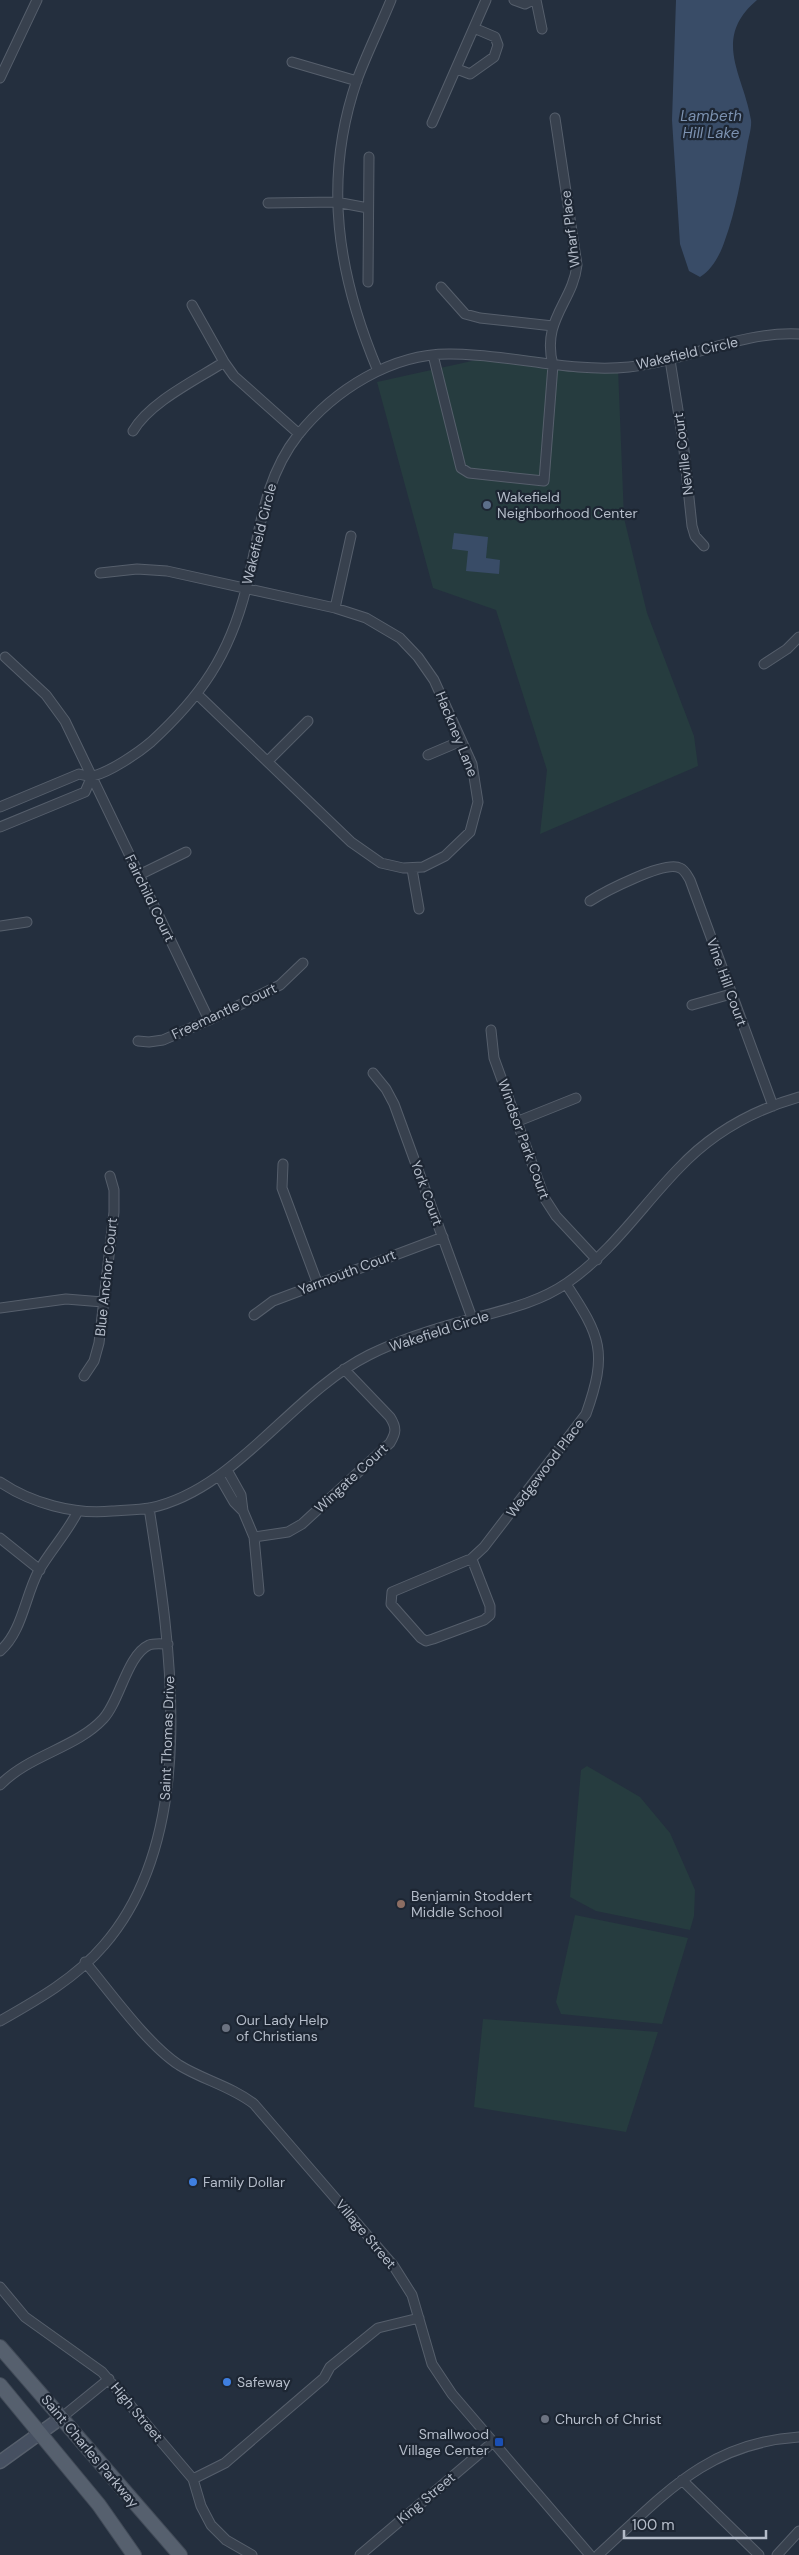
<svg xmlns="http://www.w3.org/2000/svg" width="799" height="2555" font-family="'DM Sans',sans-serif">
  <rect width="100%" height="100%" fill="#242f3e"/>
  <path fill="#263c3f" d="M508,353L618,368L624,518L647,613L694,736L698,766L540,834L547,770L496,610L433,588L377,382Z
    M587,1766L640,1797L670,1833L695,1890L694,1916L690,1930L596,1911L570,1897L581,1770Z
    M575,1915L688,1938L662,2024L561,2014L556,2002Z
    M483,2019L658,2032L626,2132L474,2107Z"/>
  <path fill="#394c67" d="M676,0H757C711,39 744,75 751,120C752,128 748,139 747,147C741,178 736,210 725,240C721,253 712,270 700,277L689,271L680,244L672,120Z
    M454,533L488,537L486,558L500,560L499,574L466,571L468,551L452,549Z"/>
  <g fill="none" stroke-linecap="round" stroke-linejoin="round">
    <defs>
      <path id="street" d="M514,0L525,4L533,0
        M536,0L542,29
        M292,62L357,81
        M457,69L470,74L494,57L498,45L495,37L474,28
        M0,78L37,0
        M432,123L486,0
        M268,203L336,202L368,208
        M368,282L369,157
        M441,287L465,314L480,318L553,326
        M192,305L224,362L234,376L299,434
        M433,355L461,468L469,473L544,481L553,365C541,320 573,302 577,265L555,118
        M670,360L683,441L692,526L695,536L704,546
        M378,371C338,276 322,181 357,80C367,53 380,27 391,0
        M133,431C150,402 196,380 224,362
        M100,573L137,569L167,571L335,608L366,618L400,638L418,657L434,680L472,764L478,802L470,832L445,856L423,867L403,868L381,863L351,842L198,695
        M335,608L351,536
        M5,657L46,695L65,721L209,1020
        M764,664L787,649L799,637
        M428,755L461,741
        M268,761L308,721
        M0,807L79,774C83,775 89,777 93,776C110,772 138,753 151,742C201,696 229,656 246,589C260,535 262,481 298,435C334,390 392,353 451,354C511,354 569,373 629,367C687,361 740,331 799,334
        M0,827L85,792L92,776
        M412,869L419,909
        M139,875L186,852
        M590,901C604,892 665,860 680,868C685,870 687,875 690,880L773,1106
        M0,926L27,922
        M692,1005L731,994
        M491,1030L494,1058L545,1199L556,1216L597,1260
        M138,1041L149,1042L163,1040L209,1020L280,985L303,963
        M373,1073L386,1089L394,1104L472,1318
        M516,1122L576,1098
        M283,1164L282,1188L317,1282
        M0,1308L66,1299L103,1302
        M254,1315L273,1301L443,1237
        M84,1376L94,1361L99,1343L114,1212V1190L110,1176
        M227,1470L241,1495L243,1511L254,1537L259,1591
        M219,1476L234,1502L243,1511
        M0,1482C31,1503 74,1515 112,1511C124,1510 138,1510 150,1508C236,1490 291,1394 369,1355C401,1339 436,1328 471,1319C504,1310 538,1303 567,1283C613,1251 641,1207 679,1168C712,1133 753,1110 799,1097
        M254,1537L288,1532L302,1524L390,1443C396,1433 397,1428 390,1417L344,1369
        M0,1538L40,1570
        M468,1560L473,1562L490,1606V1615L484,1620L433,1639L426,1641L421,1638L391,1604L392,1592Z
        M470,1560L484,1547L586,1414C608,1352 601,1337 566,1284
        M0,1651C22,1632 25,1597 38,1572C50,1551 67,1533 78,1511
        M0,1785C29,1755 76,1748 103,1719C120,1701 127,1655 149,1645C154,1643 162,1644 168,1644
        M85,1962C111,1993 147,2044 179,2065C203,2080 231,2086 254,2104L393,2265L412,2295L432,2364L452,2394L590,2555
        M0,2021C37,2000 76,1978 104,1945C201,1833 170,1642 149,1508
        M0,2287L25,2317L102,2372L193,2479L201,2506L211,2525L226,2540L252,2555
        M61,2418L109,2379
        M193,2479L225,2463L324,2378L330,2367L378,2328L419,2318
        M682,2480L759,2555
        M360,2555L493,2442
        M598,2555C663,2496 706,2443 799,2437
        M777,2555L799,2531"/>
      <path id="secondary" d="M0,2462L61,2418"/>
      <path id="primary" d="M0,2347L180,2555
        M0,2385L99,2505L134,2555"/>
    </defs>
    <use href="#street" stroke="#565f6c" stroke-width="11"/>
    <use href="#secondary" stroke="#565f6c" stroke-width="15"/>
    <use href="#primary" stroke="#414a57" stroke-width="16"/>
    <use href="#street" stroke="#38414e" stroke-width="9"/>
    <use href="#secondary" stroke="#465061" stroke-width="12"/>
    <use href="#primary" stroke="#56606e" stroke-width="14"/>
  </g>
  <circle fill="#5c6f8a" stroke="#1d2633" stroke-width="2" cx="487" cy="505" r="5"/>
  <circle fill="#8d6e63" stroke="#1d2633" stroke-width="2" cx="401" cy="1904" r="5"/>
  <g fill="#6b7280" stroke="#1d2633" stroke-width="2">
    <circle cx="226" cy="2028" r="5"/>
    <circle cx="545" cy="2419" r="5"/>
  </g>
  <g fill="#3f7fe0" stroke="#1d2633" stroke-width="2">
    <circle cx="193" cy="2182" r="5"/>
    <circle cx="227" cy="2382" r="5"/>
  </g>
  <rect fill="#1a4fb4" stroke="#1d2633" stroke-width="2" x="494" y="2437" width="10" height="10" rx="2.5"/>
  <g text-anchor="middle" dominant-baseline="central" stroke-width="4.5" stroke-linejoin="round" paint-order="stroke">
    <g font-size="14" fill="#b4bcc9" stroke="#1d2633">
      <text transform="translate(570 229) rotate(-97)">Wharf Place</text>
      <text transform="translate(687 353) rotate(-13)">Wakefield Circle</text>
      <text transform="translate(683 454) rotate(-97)">Neville Court</text>
      <text transform="translate(259 534) rotate(-76)">Wakefield Circle</text>
      <text transform="translate(457 734) rotate(68)">Hackney Lane</text>
      <text transform="translate(150 898) rotate(64)">Fairchild Court</text>
      <text transform="translate(727 982) rotate(70)">Vine Hill Court</text>
      <text transform="translate(224 1011) rotate(-25)">Freemantle Court</text>
      <text transform="translate(524 1139) rotate(70)">Windsor Park Court</text>
      <text transform="translate(427 1193) rotate(70)">York Court</text>
      <text transform="translate(347 1272) rotate(-21)">Yarmouth Court</text>
      <text transform="translate(106 1277) rotate(-84)">Blue Anchor Court</text>
      <text transform="translate(439 1331) rotate(-18)">Wakefield Circle</text>
      <text transform="translate(545 1468) rotate(-53)">Wedgewood Place</text>
      <text transform="translate(351 1478) rotate(-43)">Wingate Court</text>
      <text transform="translate(167 1738) rotate(-88)">Saint Thomas Drive</text>
      <text transform="translate(366 2234) rotate(50)">Village Street</text>
      <text transform="translate(137 2412) rotate(50)">High Street</text>
      <text transform="translate(90 2451) rotate(50)">Saint Charles Parkway</text>
      <text transform="translate(426 2498) rotate(-40)">King Street</text>
    </g>
    <g font-size="14" fill="#b4bcc9" stroke="#1d2633" text-anchor="start">
      <text x="497" y="497">Wakefield<tspan x="497" dy="16">Neighborhood Center</tspan></text>
      <text x="411" y="1896">Benjamin Stoddert<tspan x="411" dy="16">Middle School</tspan></text>
      <text x="236" y="2020">Our Lady Help<tspan x="236" dy="16">of Christians</tspan></text>
      <text x="203" y="2182">Family Dollar</text>
      <text x="237" y="2382">Safeway</text>
      <text x="555" y="2419">Church of Christ</text>
      <text x="489" y="2434" text-anchor="end">Smallwood<tspan x="489" dy="16">Village Center</tspan></text>
    </g>
    <g font-size="15" font-style="italic" fill="#7c92b1" stroke="#1d2633">
      <text x="711" y="116">Lambeth<tspan x="711" dy="17">Hill Lake</tspan></text>
    </g>
  </g>
  <path d="M624 2530v8h142v-8" fill="none" stroke="#b4bcc9" stroke-width="2.5"/>
  <text x="632" y="2530" font-size="15" fill="#b4bcc9" stroke="#1d2633" stroke-width="4" paint-order="stroke">100 m</text>
</svg>
